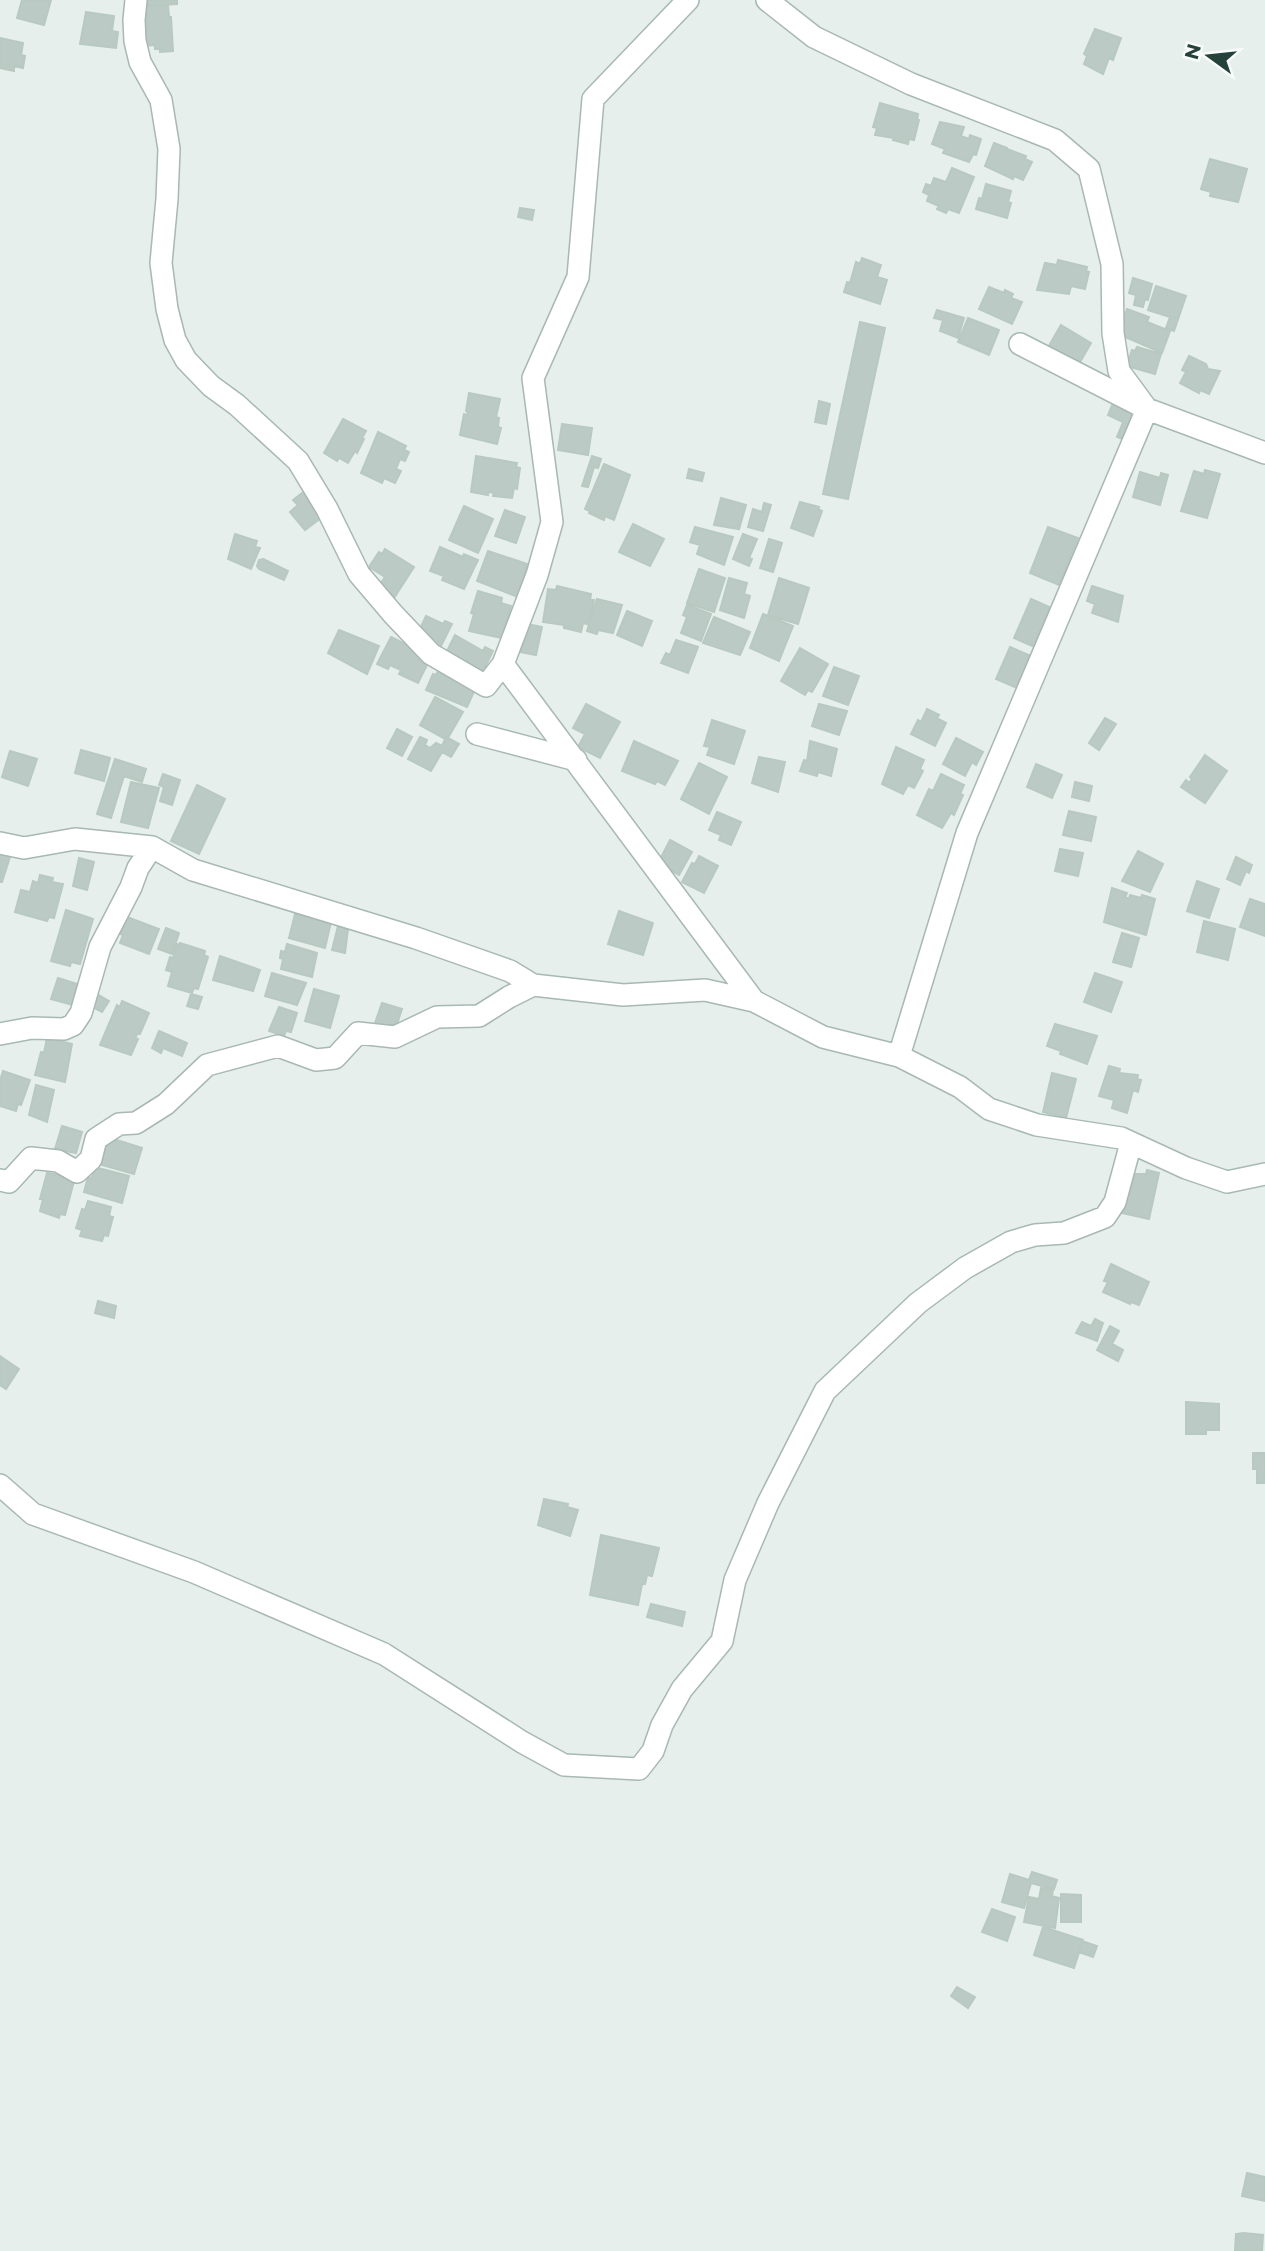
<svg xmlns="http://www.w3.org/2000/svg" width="1265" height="2251" font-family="Montserrat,sans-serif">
  <rect width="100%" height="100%" fill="#e6efeb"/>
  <path fill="#bbcac4" stroke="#b8c9c2" stroke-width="2" d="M22,0H51L44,25L17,18Z
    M142,0H177V4L142,6Z
    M168,5L169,17H171L173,51L160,52V49H155V45L144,46L142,18H146L145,6Z
    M86,12L114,16L112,31L118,32L116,48L80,44Z
    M1095,29L1121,38L1113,60L1109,58L1103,74L1084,64L1087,56L1084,54Z
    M0,38L23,43L21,55L25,56L23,68L14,66V71L0,68Z
    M880,103L918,114L917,119L919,120L914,140L909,139L908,144L893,140L894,138L875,135L877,128L873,127Z
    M940,122L964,127L961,136L969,139L970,135L981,139L976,155L973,154L969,162L943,153L945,149L932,144Z
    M994,143L1007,148V149L1026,156L1025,159L1032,162L1023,180L1014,176L1013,179L985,166Z
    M1210,159L1247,169L1238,202L1210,196L1211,192L1201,189Z
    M952,168L974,177L959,213L948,209L946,213L937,209L939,206L927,201L929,195L923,192L926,184L931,186L934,178L946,182Z
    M986,184L1011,191L1008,202L1011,203L1007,218L976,209L979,198L982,199Z
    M520,208L534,210L532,220L518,217Z
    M862,258L881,265L877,277L887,280L880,304L844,292L847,282L850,283L856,262L860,264Z
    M1058,260L1087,267L1086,271L1089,272L1085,289L1071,286L1069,294L1037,290L1045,263L1057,265Z
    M1133,278L1152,284L1148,300L1145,299L1143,307L1134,305L1136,295L1129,293Z
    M1156,286L1186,296L1174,331L1166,328L1170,317L1148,310Z
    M989,287L1004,293L1005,290L1013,294L1011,298L1022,302L1012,324L979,309Z
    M1127,309L1149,317L1147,322L1170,331L1162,353L1118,334Z
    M937,310L964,318L958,338L940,331L943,320L934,318Z
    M968,318L999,330L989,355L958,342Z
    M860,322L885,328L848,499L823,494Z
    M1061,325L1091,343L1076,369L1046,351Z
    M1137,347L1161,354L1155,374L1127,366L1132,350L1135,351Z
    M1189,356L1206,364L1208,369L1220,371L1209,394L1200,390L1199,393L1180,383L1186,372L1182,370Z
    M469,393L500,399L496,417L499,418L498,427L501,428L497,444L460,435L464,414L467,415L468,412L466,411Z
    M819,401L830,404L826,424L815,422Z
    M1113,403L1140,415L1128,441L1117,437L1123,422L1108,415Z
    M343,419L366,431L362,438L364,439L357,453L355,451L348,463L339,458L337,461L324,453Z
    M562,424L592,428L588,455L558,450Z
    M378,432L406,446L404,450L409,452L405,461L400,459L396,469L401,471L395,483L384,478L382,483L361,473Z
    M476,456L517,463L516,467L520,468L517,489L514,488L512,498L493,496L494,493L488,492V495L471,492Z
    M592,456L601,459L598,468L594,467L588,487L582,486Z
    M604,464L630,475L614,520L605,516L604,520L589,513L590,511L585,509Z
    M689,469L704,473L702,481L687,478Z
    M1205,470L1220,474L1207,518L1181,511L1194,471L1204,474Z
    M1140,472L1160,478L1161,473L1168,475L1160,505L1133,497Z
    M306,490L326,514L305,530L290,512L298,505L293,500Z
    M721,498L746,505L739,529L714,525Z
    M800,502L819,507L818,509L822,511L813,536L791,528Z
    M764,503L771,505L763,531L748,527L753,509L762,512Z
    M464,506L493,519L478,553L449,540Z
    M505,510L525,517L516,543L495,536Z
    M633,524L664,539L650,566L619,552Z
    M695,527L733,537L724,565L697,554L700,545L690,542Z
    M1048,527L1078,538L1059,585L1030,573Z
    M235,534L257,541L255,547L260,548L251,569L228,559Z
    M743,534L757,539L749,558L752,559L749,566L733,559Z
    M769,539L782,543L773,572L760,568Z
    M440,547L463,557L464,554L478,560L464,589L442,580L444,576L430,571Z
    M385,549L414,567L392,601L376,590L385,577L369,567L379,552L382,554Z
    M488,551L527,564L518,597L477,581Z
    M263,559L288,571L284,580L259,569L257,566L259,560Z
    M699,569L725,578L714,612L687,603Z
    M729,578L747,583L744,594L750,596L744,618L720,610Z
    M779,578L809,588L798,624L768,615Z
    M557,586L591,594L590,600H594L592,609L587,624L583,623L581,632L564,628V625L543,622L548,589L556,590Z
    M1092,586L1123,596L1118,622L1092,613L1095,604L1087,601Z
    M478,591L502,598L501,603L511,606L502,638L469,631L474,614L471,613Z
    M597,599L622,605L613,633L598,630L597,634L587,631Z
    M1031,599L1056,610L1039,649L1014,638Z
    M687,605L711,614L701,641L681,633L687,617L683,615Z
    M627,611L652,621L642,646L617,635Z
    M763,614L793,626L779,661L750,648Z
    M426,616L443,624L445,621L452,624L440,648L416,637Z
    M714,617L750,632L740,655L703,643Z
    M527,624L542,627L536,655L520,652Z
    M339,630L379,646L367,674L328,653Z
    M455,635L483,651L485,647L493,651L480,677L444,657Z
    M391,637L431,657L418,683L399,674L401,670L390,665L388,669L377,664Z
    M676,640L698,647L688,673L661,663L666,653L670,655Z
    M1010,647L1038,659L1024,691L996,679Z
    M800,648L828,664L812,692L808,690L805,695L781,681Z
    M441,665L478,683L467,707L426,690L433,674L436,675Z
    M834,667L859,676L848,705L823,696Z
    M435,697L463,712L448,738L445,739L420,725Z
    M586,704L620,722L600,758L578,747L585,734L573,728Z
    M819,704L847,711L839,735L812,726Z
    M927,709L939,715L937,718L946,723L935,746L911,734L918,720L921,722Z
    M1105,718L1116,724L1099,750L1089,743Z
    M712,720L745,731L734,764L707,755L710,747L704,746Z
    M397,729L412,737L402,756L387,748Z
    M420,737L427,740L425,745L430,748L436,743L442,746L446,737L459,744L451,757L442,752L431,771L408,759Z
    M956,738L983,752L976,765L972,762L965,776L943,764Z
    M634,741L678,761L665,785L657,781L655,784L622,771Z
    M810,741L837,749L831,776L818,772L817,776L800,771L804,760L807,761Z
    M896,747L924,760L920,769L923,771L914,788L908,785L903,794L882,784Z
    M81,750L110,758L104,781L75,773Z
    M10,751L37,759L28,786L2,777Z
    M1205,755L1227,771L1205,803L1181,787L1186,780L1189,783L1192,779L1190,777Z
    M759,757L785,762L778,792L752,783Z
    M115,759L146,769L142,782L124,776L111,818L97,814Z
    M699,763L727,777L709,814L681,799Z
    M1036,764L1062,775L1052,798L1027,787Z
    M163,774L180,780L172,805L160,801L164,787L159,785Z
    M941,774L964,785L960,794L963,795L954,815L951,813L942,828L917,815L929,789L933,791Z
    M131,782L159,788L148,828L121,822Z
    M1075,782L1092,786L1089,801L1072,797Z
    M197,785L225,799L199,854L171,841Z
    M1069,811L1096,817L1091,841L1063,835Z
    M717,812L741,822L731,845L719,840L721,835L709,830Z
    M670,840L692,852L679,875L658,863Z
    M1060,849L1083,853L1078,876L1055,871Z
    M1138,851L1163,864L1150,892L1122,881Z
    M0,854L10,857L2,882H0Z
    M699,856L718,866L704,893L682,882L692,863L695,864Z
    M1236,857L1252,865L1249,873L1246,871L1240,885L1227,879Z
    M79,858L94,862L87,890L73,886Z
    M40,875L53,878L52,882L63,884L54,918L49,917L47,921L15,912L21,890L30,892L33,881L38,883Z
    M1197,881L1219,889L1209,918L1187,911Z
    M1112,888L1127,893L1125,897L1129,899L1130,895L1141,898L1142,895L1155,899L1146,935L1104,922Z
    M1250,899L1265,904V936L1240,927Z
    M66,910L93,919L80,964L71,962L70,966L51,961Z
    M619,911L653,923L643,955L608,944Z
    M295,914L331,922L325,948L289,938Z
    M127,917L159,929L149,954L120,943L123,935L120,934Z
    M1204,921L1235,929L1228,960L1197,952Z
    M338,926L348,929L345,953L332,950Z
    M166,928L179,933L172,954L158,949Z
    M1122,933L1139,938L1131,967L1113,962Z
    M180,943L205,951L204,955L208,957L198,989L194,988L192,993L168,986L172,972L166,970L170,957L173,958L177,944L179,945Z
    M287,944L317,953L312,977L281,969L283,959L280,958L281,951L285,952Z
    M220,956L260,970L253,991L213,980Z
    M272,973L306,983L297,1005L265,996Z
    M1095,973L1122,982L1111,1012L1084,1002Z
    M58,978L80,985L73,1005L51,999Z
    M314,989L339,996L330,1028L305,1021Z
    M97,994L109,1001L102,1012L91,1006Z
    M191,994L202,997L198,1009L187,1006Z
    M122,1001L149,1013L140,1034L138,1033L135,1038L138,1039L131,1055L100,1045L117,1005L120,1007Z
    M382,1003L402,1009L394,1033L374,1026Z
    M279,1007L297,1013L291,1032L286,1031L284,1036L269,1031Z
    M1055,1024L1097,1036L1087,1064L1060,1054L1061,1051L1047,1046Z
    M159,1031L187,1043L182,1056L163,1048L161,1053L152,1048Z
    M47,1038L72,1044L65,1082L35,1075L41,1052L44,1053Z
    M1109,1066L1120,1069L1119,1073L1138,1075L1137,1079L1141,1080L1138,1092L1133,1090L1127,1113L1112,1108L1114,1100L1099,1096Z
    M3,1071L30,1080L21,1105L18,1104L16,1111L0,1106V1081Z
    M1052,1073L1076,1079L1066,1118L1043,1112Z
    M36,1085L54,1090L47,1122L29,1115Z
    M62,1126L82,1132L76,1153L55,1149Z
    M107,1137L142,1148L134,1174L99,1164Z
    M94,1167L129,1176L122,1203L84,1192L88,1177L92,1178Z
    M1147,1170L1159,1173L1149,1219L1122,1213L1131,1174H1146Z
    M47,1173L75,1177L65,1215L60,1214L59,1218L40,1211L43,1199H40Z
    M88,1201L111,1207L109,1216L113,1217L108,1236L104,1235L102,1241L80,1236L82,1230L76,1228L82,1209L85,1210Z
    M1111,1264L1149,1282L1139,1305L1131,1302L1130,1304L1103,1292L1108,1282L1104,1281Z
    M98,1301L116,1306L114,1318L95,1313Z
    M1095,1319L1103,1323L1097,1341L1076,1333L1082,1322L1091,1326Z
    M1110,1326L1119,1331L1112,1344L1123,1350L1118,1361L1097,1350Z
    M0,1356L19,1369L6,1389L0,1385Z
    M1186,1402L1219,1404V1430H1206V1434H1186Z
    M1253,1453H1265V1483H1257V1469H1253Z
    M544,1499L568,1504L567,1507L578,1510L570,1536L538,1525Z
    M601,1535L659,1548L652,1576L647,1575L645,1584H642L638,1605L590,1595Z
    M651,1604L685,1612L682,1626L647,1617Z
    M1032,1872L1057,1880L1054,1889L1031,1883L1024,1908L1002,1902L1010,1874L1029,1880Z
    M1041,1888L1053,1890L1052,1896L1059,1898L1055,1928L1024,1922L1029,1897L1039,1899Z
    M1061,1894L1081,1895V1922H1061Z
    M992,1909L1015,1917L1007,1941L982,1932Z
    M1043,1927L1083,1940L1074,1968L1034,1955Z
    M1082,1941L1097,1946L1093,1957L1079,1952Z
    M957,1987L975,1997L968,2008L951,1996Z
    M1247,2173L1265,2177V2201L1242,2196Z
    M1243,2233L1263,2235L1262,2251H1235L1236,2234Z"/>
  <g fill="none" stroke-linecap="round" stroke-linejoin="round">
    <defs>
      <path id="minor" d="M136,0L134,20L135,41L140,62L161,100L169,149L167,199L161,263L167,309L175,340L186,360L211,386L237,405L298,461L327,509L359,574L393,614L431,654L486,686L503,664
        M688,0L593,99L578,277L533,378L552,522L537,575L503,664L754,1001
        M767,0L814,37L911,84L1055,140L1089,169L1112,264L1113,333L1119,371L1147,409L967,833L899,1056
        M1020,344L1147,409L1265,453
        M477,734L576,760
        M0,843L24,848L75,839L152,847L193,870L416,938L510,971L533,985
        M0,1034L32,1028L64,1029L73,1025L81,1013L100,947L131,887L138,868L152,847
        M0,1180L9,1182L31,1158L58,1161L77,1172L91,1159L96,1139L119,1124L136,1123L166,1104L207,1065L278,1046L316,1060L335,1058L358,1033L395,1037L437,1017L479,1016L509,997L533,985L623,995L705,990L754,1001L823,1037L899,1056L960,1087L989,1109L1037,1125L1121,1138L1186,1168L1227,1182L1265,1174
        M0,1485L33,1514L194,1572L384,1654L522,1742L564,1765L639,1769L653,1751L662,1725L682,1689L722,1641L735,1580L768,1503L825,1391L918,1303L965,1268L1011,1242L1035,1235L1064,1233L1105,1217L1115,1202L1131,1143"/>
    </defs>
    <use href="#minor" stroke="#a8b8b2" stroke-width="24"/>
    <use href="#minor" stroke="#fff" stroke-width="21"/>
  </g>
  <g transform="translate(1209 56) rotate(285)" stroke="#f7fbf9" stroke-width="5" paint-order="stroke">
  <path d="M0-5L12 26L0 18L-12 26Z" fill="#24423a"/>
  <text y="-10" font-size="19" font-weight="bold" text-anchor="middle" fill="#24423a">N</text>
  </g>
</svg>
